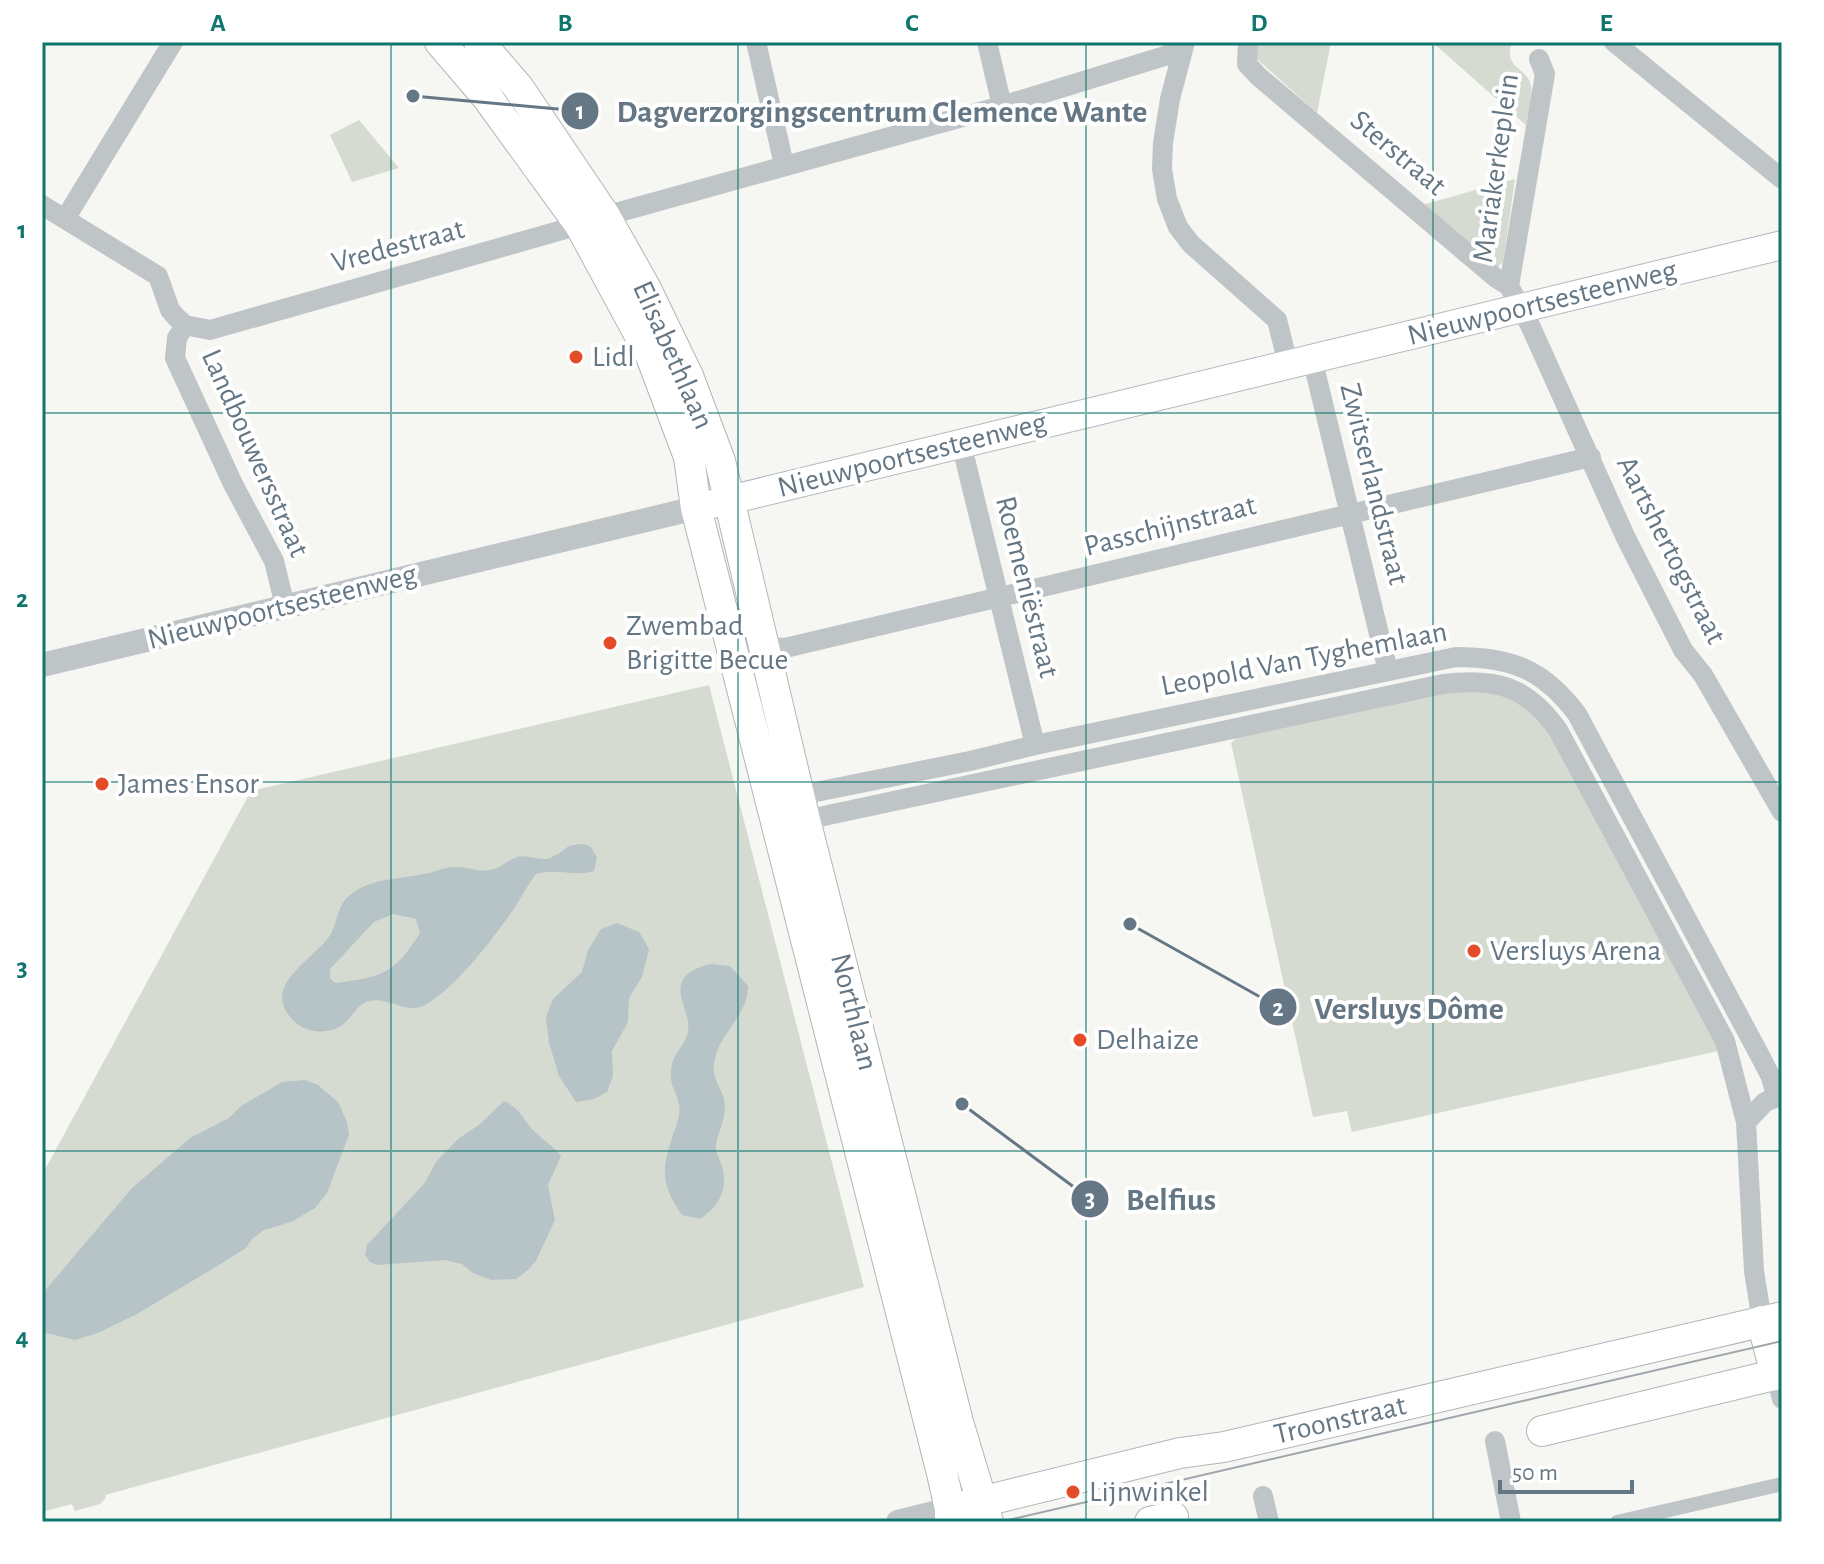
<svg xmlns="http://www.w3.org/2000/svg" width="1824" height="1564" font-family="'Alegreya Sans',sans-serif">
  <rect width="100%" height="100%" fill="#f6f6f3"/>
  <path fill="#d6dbd2" d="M1259,42H1331L1317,113L1257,59L1256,46Z
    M1432,42H1512C1503,70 1527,66 1531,86C1533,98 1528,113 1526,125Z
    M359,120L399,168L352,182L330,135Z
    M1515,179L1503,262L1496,269L1422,205Z
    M709,685L864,1287L105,1495L106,1498L100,1504L75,1511L72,1504L42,1512V1175L251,791Z
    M1483,685L1539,713L1723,1050L1352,1132L1347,1111L1313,1117L1231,743L1245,731Z"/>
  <path fill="#b6c3c7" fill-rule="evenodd" d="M584,844L591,847L597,858L594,871C575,877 559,868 536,874C527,886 521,898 513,910C492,940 458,985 427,1004C408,1016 388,996 369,1001C350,1007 352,1028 326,1031C314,1033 301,1029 293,1020C260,987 311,961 328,938C340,923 334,905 354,892C374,878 401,879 424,874C434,873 444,867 453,867C465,866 478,872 490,870C499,869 508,860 517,857C528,854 541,863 552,857C569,849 562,845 584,844ZM393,914L416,919L420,933C394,974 383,977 335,983L330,978V969L374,922Z
    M617,923L639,932L649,949L642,977L629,998L628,1022L612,1051L613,1076L607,1092L594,1099L576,1102L559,1076L549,1043L546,1017L553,999L582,972L588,950L601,929Z
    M710,964L730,966L748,986C748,1017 717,1034 714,1064C712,1079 721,1087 724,1099C728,1120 716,1132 716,1148C716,1154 720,1160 722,1166C728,1190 720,1205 700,1219L682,1215C661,1185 661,1170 673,1135C676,1126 681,1114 679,1105C676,1087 668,1088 672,1064C675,1052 686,1044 688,1031C691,1013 673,994 684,978C690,969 701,967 710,964Z
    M305,1080L318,1085L338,1102L347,1122L349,1135L327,1193L315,1208L291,1222L264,1230L252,1239L246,1248L219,1265L137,1314L98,1333L75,1340L42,1332V1294L132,1188L190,1138L229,1118L241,1106L282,1082Z
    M504,1101C518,1107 522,1117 532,1129C541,1139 553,1145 561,1156L548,1185L555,1220L536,1261L528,1270L516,1279L491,1280L473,1273L462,1264L445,1260L377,1265L370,1262L365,1255L367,1245L424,1184L436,1162L458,1139L480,1124Z"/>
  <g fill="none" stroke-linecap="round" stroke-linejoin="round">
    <defs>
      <path id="secondary" d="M696,508L1782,245"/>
      <path id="primary" d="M440,42L487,97L580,225L651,356L689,457L696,508L942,1473L950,1509V1522
        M479,42L518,87L605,216L645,287L688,376L720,461L805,820L958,1422L988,1522
        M1762,1321L1776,1375
        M1542,1431L1782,1373
        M964,1506L1180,1453L1224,1447L1782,1317
        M1150,1522L1173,1517"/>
    </defs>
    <use href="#secondary" stroke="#b2b8bc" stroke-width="30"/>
    <use href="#primary" stroke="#b1b6ba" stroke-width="32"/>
    <path stroke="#bfc4c7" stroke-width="14" d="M1617,1522L1782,1484"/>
    <path stroke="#bfc4c7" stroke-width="20" d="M756,42L784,165
      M987,42L1002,106
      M1185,42L1170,99L1163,143L1162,169L1167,199L1178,227L1191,244L1277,320L1288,364
      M1248,42L1247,64L1258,76L1496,278L1509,286L1530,325L1625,536L1683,650L1703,675L1782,812
      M1614,42L1782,179
      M42,205L158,276L170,310L176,317L185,325L210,330L580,225
      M605,216L1002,106L1181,51
      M65,219L173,42
      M1509,286L1545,74L1539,59
      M185,325L177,338L175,358L233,484L274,561L285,606
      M1312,358L1388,671
      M961,443L1035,745
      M763,647L785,648L1591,457
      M799,793H811L970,761L1035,745L1456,657C1511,657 1543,669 1577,714L1758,1052L1771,1077L1776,1096
      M805,820L1443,684C1495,678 1526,685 1558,730L1725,1041L1746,1122
      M1762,1321L1754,1271L1746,1122L1765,1102L1782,1095
      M1776,1375L1782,1399
      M1495,1441L1511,1522
      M1263,1496L1269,1522"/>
    <path stroke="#bfc4c7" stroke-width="24" d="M42,665L696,508
      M898,1522L950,1509"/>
    <use href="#secondary" stroke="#fff" stroke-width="28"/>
    <use href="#primary" stroke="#fff" stroke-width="30"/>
    <path stroke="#9ea6ab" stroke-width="2" d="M1000,1522L1782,1341"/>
  </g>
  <path fill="none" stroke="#0f766e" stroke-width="2" stroke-opacity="0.55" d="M391,42V1522M738,42V1522M1086,42V1522M1433,42V1522M42,413H1782M42,782H1782M42,1151H1782"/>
  <g fill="#e34c26" stroke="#fff" stroke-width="3">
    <circle cx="576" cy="357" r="8"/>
    <circle cx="610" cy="643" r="8"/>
    <circle cx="102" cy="784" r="8"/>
    <circle cx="1474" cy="951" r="8"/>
    <circle cx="1080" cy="1040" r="8"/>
    <circle cx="1073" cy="1492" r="8"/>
  </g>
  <g text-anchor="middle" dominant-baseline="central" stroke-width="8" stroke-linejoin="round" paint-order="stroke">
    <g font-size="30" fill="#657784" stroke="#fff">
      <text transform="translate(1398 153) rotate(40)">Sterstraat</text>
      <text transform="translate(1496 168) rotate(-82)">Mariakerkeplein</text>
      <text transform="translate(398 246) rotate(-15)">Vredestraat</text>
      <text transform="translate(1542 303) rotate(-14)">Nieuwpoortsesteenweg</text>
      <text transform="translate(673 355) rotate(66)">Elisabethlaan</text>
      <text transform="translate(255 453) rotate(66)">Landbouwersstraat</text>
      <text transform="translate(912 455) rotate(-14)">Nieuwpoortsesteenweg</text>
      <text transform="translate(1374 484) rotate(76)">Zwitserlandstraat</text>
      <text transform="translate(1170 526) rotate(-14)">Passchijnstraat</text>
      <text transform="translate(1671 550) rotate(63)">Aartshertogstraat</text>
      <text transform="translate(1027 587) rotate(76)">Roemeniëstraat</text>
      <text transform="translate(282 607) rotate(-14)">Nieuwpoortsesteenweg</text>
      <text transform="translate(1304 659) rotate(-11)">Leopold Van Tyghemlaan</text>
      <text transform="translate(854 1012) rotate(76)">Northlaan</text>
      <text transform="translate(1340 1420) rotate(-13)">Troonstraat</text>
    </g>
    <g font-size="30" fill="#657784" stroke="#fff" text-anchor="start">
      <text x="592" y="357">Lidl</text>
      <text x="626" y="626">Zwembad<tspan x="626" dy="34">Brigitte Becue</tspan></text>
      <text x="118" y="784">James Ensor</text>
      <text x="1490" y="951">Versluys Arena</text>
      <text x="1096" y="1040">Delhaize</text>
      <text x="1089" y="1492">Lijnwinkel</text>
    </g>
  </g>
  <path fill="none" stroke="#657784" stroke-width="3" d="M413 96L580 111M1130 924L1278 1007M962 1104L1090 1199"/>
  <g fill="#657784" stroke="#fff" stroke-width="3">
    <circle cx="413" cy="96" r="8"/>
    <circle cx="1130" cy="924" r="8"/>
    <circle cx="962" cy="1104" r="8"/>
    <circle cx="580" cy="111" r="20"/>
    <circle cx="1278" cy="1007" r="20"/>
    <circle cx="1090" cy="1199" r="20"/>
  </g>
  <g font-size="24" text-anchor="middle" font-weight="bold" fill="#fff">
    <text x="580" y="119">1</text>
    <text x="1278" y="1016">2</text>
    <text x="1090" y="1207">3</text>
  </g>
  <g font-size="32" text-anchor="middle" font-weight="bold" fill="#657784" stroke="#fff" stroke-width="8" stroke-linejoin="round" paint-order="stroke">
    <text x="882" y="122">Dagverzorgingscentrum Clemence Wante</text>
    <text x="1409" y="1019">Versluys Dôme</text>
    <text x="1171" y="1210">Belfius</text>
  </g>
  <rect width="1824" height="1564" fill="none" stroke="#ffffff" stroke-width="88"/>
  <path d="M1500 1480v12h132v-12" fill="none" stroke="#657784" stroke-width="4"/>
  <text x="1512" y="1480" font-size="24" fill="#657784" stroke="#ffffff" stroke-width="6" paint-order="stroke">50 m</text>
  <rect x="44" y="44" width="1736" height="1476" fill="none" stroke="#0f766e" stroke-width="3"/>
  <g font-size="26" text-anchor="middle" font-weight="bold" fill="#0f766e">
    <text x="218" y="31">A</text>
    <text x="565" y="31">B</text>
    <text x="912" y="31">C</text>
    <text x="1259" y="31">D</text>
    <text x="1606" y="31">E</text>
    <text x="22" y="238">1</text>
    <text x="22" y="607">2</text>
    <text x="22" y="976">3</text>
    <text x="22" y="1345">4</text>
  </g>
</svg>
